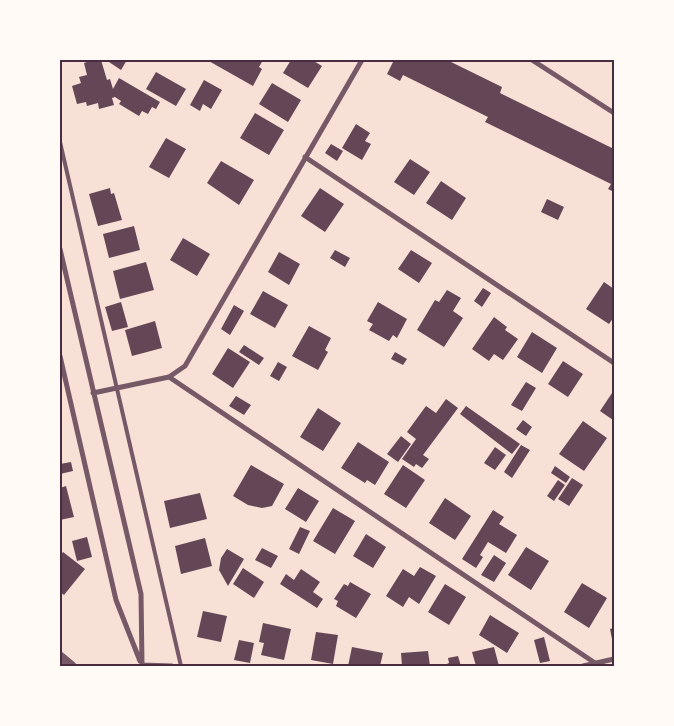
<svg xmlns="http://www.w3.org/2000/svg" width="674" height="726" font-family="Ubuntu,sans-serif">
  <rect width="100%" height="100%" fill="#f7e1d7"/>
  <path fill="#644757" d="M93,60H101L107,80L110,79L113,89L119,78L160,102L156,109L152,107L148,114L142,111L139,116L119,104L121,101L115,97L112,98L114,105L99,109L98,103L87,106L86,102L77,104L72,86L81,83L79,77L87,75L84,63Z
    M106,60H127L121,70Z
    M207,60H263L259,67L262,69L253,86Z
    M291,60H312L322,66L308,88L283,73Z
    M394,60H447L502,87L500,93L614,149V192L608,189L611,184L485,122L488,117L403,75L400,81L387,74Z
    M156,72L186,89L176,106L146,89Z
    M204,80L222,90L211,109L203,104L200,111L190,105Z
    M272,83L301,100L288,122L259,104Z
    M255,113L284,130L269,155L240,138Z
    M356,124L370,133L365,141L371,144L362,160L342,148Z
    M166,138L186,149L169,178L149,167Z
    M331,144L343,151L337,161L325,153Z
    M410,159L430,172L414,195L394,182Z
    M221,161L254,180L239,205L207,183Z
    M441,181L466,198L452,220L426,203Z
    M110,188L111,194L114,193L122,220L98,226L89,194Z
    M320,188L344,204L325,232L301,216Z
    M547,199L564,207L558,220L541,212Z
    M134,226L140,250L109,258L103,234Z
    M183,238L210,254L197,276L170,260Z
    M335,250L350,258L345,267L330,258Z
    M411,250L432,263L419,283L398,269Z
    M279,252L300,264L289,285L268,272Z
    M146,262L154,290L120,299L113,271Z
    M604,282L614,289V317L609,324L586,309Z
    M483,288L491,293L482,307L474,301Z
    M447,290L461,298L453,311L463,318L444,347L417,330L435,300L439,302Z
    M263,291L288,305L275,328L250,314Z
    M121,302L128,327L112,331L105,307Z
    M378,302L407,319L397,338L393,335L389,341L369,330L373,324L367,321Z
    M234,305L244,311L230,335L221,329Z
    M494,317L507,327L505,330L518,339L503,360L494,354L489,361L472,349Z
    M155,321L162,348L132,356L125,330Z
    M309,326L331,338L325,350L328,352L318,370L292,356Z
    M532,332L557,348L542,373L517,357Z
    M244,345L264,358L259,365L239,352Z
    M228,348L250,362L233,388L212,374Z
    M395,352L407,359L403,365L391,359Z
    M563,361L583,374L568,397L548,384Z
    M278,362L287,367L279,381L270,376Z
    M526,382L536,388L522,411L511,405Z
    M614,390V418L613,420L600,411Z
    M236,396L251,405L244,415L229,406Z
    M446,399L458,408L423,455L429,459L422,468L416,464L414,467L402,459L416,439L407,432L426,406L436,413Z
    M466,406L520,444L512,454L460,414Z
    M318,408L341,423L323,451L300,437Z
    M523,420L532,427L526,436L516,429Z
    M583,421L607,438L584,471L559,454Z
    M401,436L411,444L398,462L387,454Z
    M358,442L389,462L375,485L367,480L365,483L341,468Z
    M521,445L530,450L512,478L504,472Z
    M495,447L506,455L495,470L484,463Z
    M71,462L73,471L60,474V464Z
    M251,465L284,484L272,506L262,508L248,505L233,496Z
    M403,465L425,480L406,508L384,494Z
    M555,466L570,477L566,483L551,473Z
    M572,478L583,485L569,506L558,499Z
    M558,480L565,485L554,501L547,496Z
    M66,486L74,517L60,520V488Z
    M298,488L319,501L306,522L285,509Z
    M200,493L207,519L170,528L164,501Z
    M445,498L471,516L455,540L429,523Z
    M333,508L355,521L335,554L313,541Z
    M493,510L504,517L499,524L517,535L506,553L488,542L480,555L483,557L476,568L462,559Z
    M300,527L310,531L299,554L289,549Z
    M366,534L386,547L373,568L353,556Z
    M87,537L92,557L77,561L72,541Z
    M205,538L212,566L181,574L175,546Z
    M526,547L549,561L531,590L508,575Z
    M262,548L278,556L271,568L255,560Z
    M227,549L244,559L228,586L219,570L221,558Z
    M63,552L85,569L64,595L60,592V556Z
    M494,555L506,563L494,582L481,575Z
    M420,567L436,576L419,604L409,597L403,607L386,596L403,569L414,576Z
    M243,568L264,582L254,598L233,584Z
    M301,569L320,582L313,592L323,599L317,608L280,584L286,574L294,580Z
    M350,582L371,594L356,618L336,606L338,601L334,599L344,584L348,586Z
    M582,583L607,598L589,628L564,612Z
    M445,584L466,597L449,625L428,612Z
    M203,611L227,616L221,642L197,637Z
    M490,615L519,633L507,653L479,635Z
    M263,623L291,629L284,660L261,655L264,643L259,642Z
    M614,628V644H613L610,629Z
    M316,632L338,635L333,664L311,660Z
    M544,637L550,661L540,663L534,640Z
    M239,640L254,643L250,663L234,660Z
    M352,647L383,653L380,666H348Z
    M494,647L499,666H476L472,652Z
    M428,651L430,666H402L401,653Z
    M458,656L461,666H442L449,663L448,658Z"/>
  <g fill="none" stroke-linecap="round" stroke-linejoin="round">
    <path stroke="#755966" stroke-width="4" d="M60,142L181,666"/>
    <path stroke="#755966" stroke-width="5" d="M532,60L614,113
      M305,157L614,363
      M60,249L141,594L142,665
      M60,356L116,600L140,661
      M169,377L595,663
      M93,393L169,377L185,366L362,60
      M142,665L172,666
      M583,666L614,659"/>
    <path stroke="#755966" stroke-width="9" d="M60,656L72,666"/>
  </g>
  <rect width="674" height="726" fill="none" stroke="#fffaf5" stroke-width="122"/>
  <rect x="61" y="61" width="552" height="604" fill="none" stroke="#4a2c40" stroke-width="2"/>
</svg>
